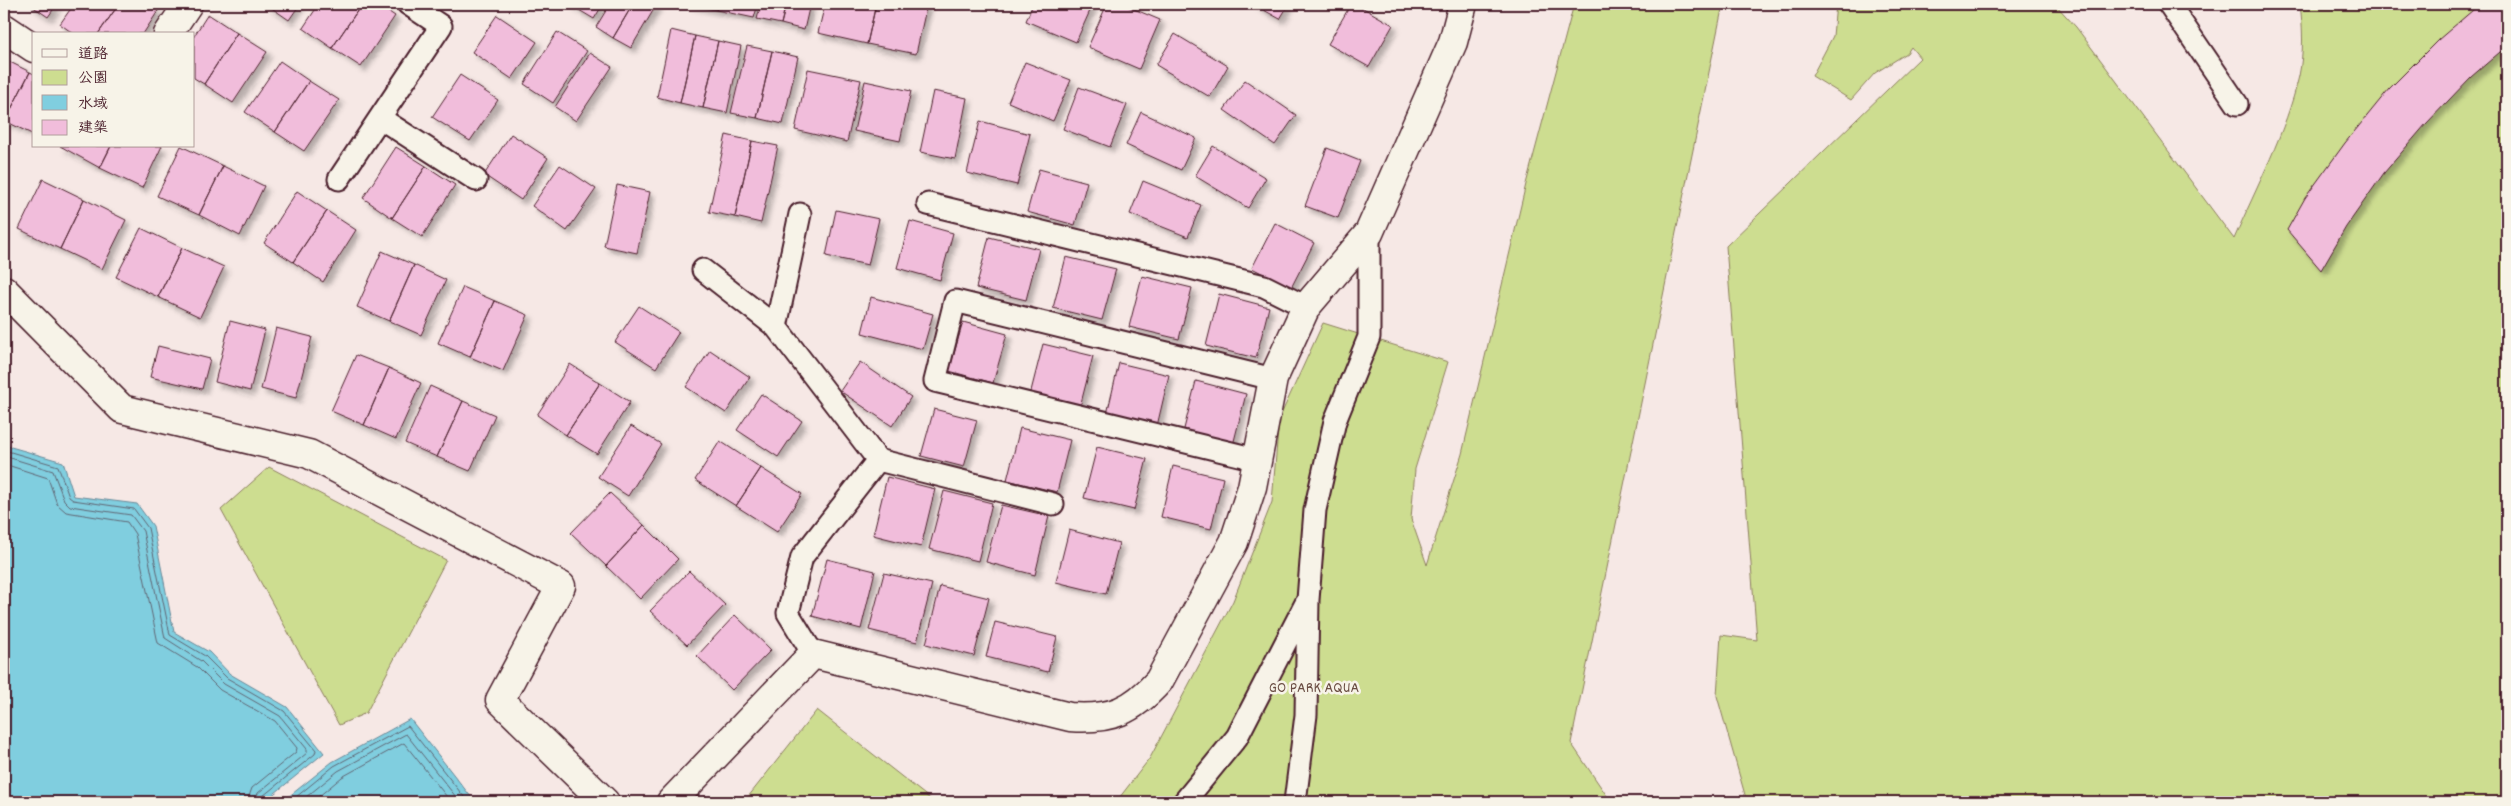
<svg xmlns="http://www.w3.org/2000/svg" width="2511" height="806" font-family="Dekko,'LXGW WenKai TC',sans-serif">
  <defs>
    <filter id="shadow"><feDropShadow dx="4.5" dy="4.5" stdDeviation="2.5" flood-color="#0004"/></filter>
  </defs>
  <rect width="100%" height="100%" fill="#f6e8e5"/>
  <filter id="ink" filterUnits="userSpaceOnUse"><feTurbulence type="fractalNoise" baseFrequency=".02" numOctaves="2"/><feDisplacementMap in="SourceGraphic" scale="10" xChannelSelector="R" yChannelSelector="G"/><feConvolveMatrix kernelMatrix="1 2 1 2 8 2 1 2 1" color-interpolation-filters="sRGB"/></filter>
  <g filter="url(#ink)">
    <path fill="#cddd90" stroke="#8c7e5e" d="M1574,4H1723L1571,743L1611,802H1116L1150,758L1233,601L1272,502L1279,419L1323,323L1448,362L1415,469L1411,519L1427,565L1462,454L1526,184Z
      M1836,4H2055L2076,27L2234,239C2257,186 2286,132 2299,76C2304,52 2303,28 2300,4H2507V802H1747L1717,696L1721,635L1757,640L1726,246L1920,58L1911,47L1907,53L1875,73L1851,100L1812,76L1833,36Z
      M269,467L446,560L366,713L339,725L221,510Z
      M817,710L934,802H744Z"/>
    <path fill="#80cedf" stroke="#6a8897" d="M4,445L63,462L74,496L137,504L153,526L174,632L209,652L230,674L287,707L324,753L264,802H4Z
      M410,719L475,802H282L332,762Z"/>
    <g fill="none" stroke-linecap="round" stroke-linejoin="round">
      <path stroke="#606573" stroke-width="1" d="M4,450L58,466L69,497L73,500L134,509L148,528L170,635L205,656L227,678L284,711L316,750L315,754L263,796L261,802
        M4,456L53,471L64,500L70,506L131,515L143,531L165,638L201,661L224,684L280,716L307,749V753L258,793L255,802
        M4,464L48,478L57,504L66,512L127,522L135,534L158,643L197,667L220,690L275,721L297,748L296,752L252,788L247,802
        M290,802L334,766L408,726L468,802
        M300,802L338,771L406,734L460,802
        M312,802L342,777L404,743L451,802"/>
    </g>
    <path fill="#f1bddb" stroke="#4a1f2b" filter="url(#shadow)" d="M29,4H57L48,17Z
      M74,4H119L98,34H74L60,24Z
      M119,4H147L158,11L143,34H98Z
      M266,4H300L289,20Z
      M319,4H362L332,48L303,28Z
      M362,4H377L395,16L361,67L332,48Z
      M569,4H603L594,19Z
      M610,4H633L613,38L596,27Z
      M633,4H657L631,48L613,38Z
      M688,4H718L716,10Z
      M718,4H758L754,18L716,10Z
      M761,4H786L781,24L757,19Z
      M786,4H810L804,30L781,24Z
      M825,4H876L867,44L818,33Z
      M876,4H927L916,54L867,44Z
      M1033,4H1093L1076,42L1026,21Z
      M1107,4H1122L1160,20L1139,69L1088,47Z
      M1253,4H1289L1280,19Z
      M1351,4H1356L1393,25L1369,67L1328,44Z
      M2480,4H2507V46L2471,77L2426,124L2384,173L2346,227L2321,270L2287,230L2305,198L2345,143L2389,89L2438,40Z
      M208,14L237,33L204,84L194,78V36Z
      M497,15L537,42L512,79L472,52Z
      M671,30L695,36L680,103L657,97Z
      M557,32L587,51L553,103L524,84Z
      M237,33L267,52L233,103L204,84Z
      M1175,34L1228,66L1210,97L1156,65Z
      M695,36L718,41L703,108L680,103Z
      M718,41L741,46L727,113L703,108Z
      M747,46L772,51L757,118L731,113Z
      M772,51L798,57L783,124L757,118Z
      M590,53L612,67L576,121L555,107Z
      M4,59L30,72L5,121H4Z
      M280,61L309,81L275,132L245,112Z
      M1025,62L1071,80L1053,121L1008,102Z
      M808,69L861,80L847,142L795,130Z
      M30,72L34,74V135L5,121Z
      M460,75L498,100L470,141L432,117Z
      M1245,80L1296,115L1275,145L1224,110Z
      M309,81L339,100L304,151L275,132Z
      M865,81L911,91L900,141L854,131Z
      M1079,87L1127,105L1110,147L1063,129Z
      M933,91L967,98L955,159L920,152Z
      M1141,112L1196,138L1181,170L1126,145Z
      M980,121L1030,134L1017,185L967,173Z
      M511,134L548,158L521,200L484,175Z
      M726,135L752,141L735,217L709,212Z
      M752,141L778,146L761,223L735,217Z
      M60,146H111L100,168Z
      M111,146H162L142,188L100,168Z
      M181,146L223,166L199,215L157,196Z
      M1213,146L1266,178L1248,208L1195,176Z
      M396,147L426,166L392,218L363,198Z
      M1327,148L1360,161L1338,218L1305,206Z
      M560,165L596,189L567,231L532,206Z
      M223,166L264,186L240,236L199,215Z
      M426,166L455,185L422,237L392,218Z
      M1039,169L1087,182L1075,225L1027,212Z
      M43,179L84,199L60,249L19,229Z
      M1143,181L1201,205L1188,237L1130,214Z
      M617,185L650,192L637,253L604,246Z
      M297,191L327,211L293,262L264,243Z
      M84,199L126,220L102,269L60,249Z
      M836,210L879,219L868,265L826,256Z
      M327,211L356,230L323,282L293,262Z
      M910,221L953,233L940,280L897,268Z
      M1275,223L1314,243L1291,288L1252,268Z
      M141,228L182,248L158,297L116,277Z
      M989,237L1039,249L1026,300L976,288Z
      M182,248L224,267L200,317L158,297Z
      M382,251L414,265L389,321L357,307Z
      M1066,257L1116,269L1102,320L1053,308Z
      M414,265L446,280L421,335L389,321Z
      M1142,276L1192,288L1179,339L1129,327Z
      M463,287L495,301L470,357L438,343Z
      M1219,294L1269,307L1256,358L1206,346Z
      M871,297L933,314L923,349L862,333Z
      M495,301L528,315L503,371L470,357Z
      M639,306L679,332L656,368L615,342Z
      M230,321L265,330L250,391L215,382Z
      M963,322L1007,334L993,383L949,371Z
      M276,328L312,337L296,398L261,389Z
      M1043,344L1093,356L1080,407L1030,395Z
      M158,346L210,359L202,389L150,377Z
      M710,350L750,377L726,413L686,387Z
      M356,355L389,368L364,425L331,411Z
      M860,362L911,397L892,426L840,391Z
      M1119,363L1169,375L1157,426L1107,414Z
      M570,364L600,383L566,435L537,415Z
      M389,368L421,383L396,439L364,425Z
      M1196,381L1246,394L1233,445L1183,433Z
      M600,383L630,402L597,454L566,435Z
      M430,386L463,401L437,457L405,443Z
      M761,394L802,421L778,457L737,430Z
      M463,401L495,415L470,471L437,457Z
      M934,409L977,420L964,467L921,456Z
      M631,426L661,444L628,496L598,477Z
      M1020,428L1070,440L1057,492L1007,480Z
      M720,441L761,468L736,506L695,480Z
      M1097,447L1147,459L1134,510L1084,498Z
      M1173,466L1223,478L1211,529L1161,517Z
      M761,468L802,494L777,532L736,506Z
      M887,477L935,489L921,547L873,535Z
      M944,491L992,503L978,561L929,549Z
      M610,493L644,525L606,566L571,533Z
      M1001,505L1049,516L1035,575L986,562Z
      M644,525L678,559L640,599L606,566Z
      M1069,530L1119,543L1106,594L1056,582Z
      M827,559L875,571L861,629L812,616Z
      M689,571L725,605L687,645L650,611Z
      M884,573L932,584L917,642L869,630Z
      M940,586L989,598L974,656L926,644Z
      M735,615L771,650L732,690L697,656Z
      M995,622L1057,637L1048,672L986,657Z"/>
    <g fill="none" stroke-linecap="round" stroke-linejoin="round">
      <defs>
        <path id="lane" d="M2169,4L2237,104
          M380,118L476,180
          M339,179L441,26L408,4
          M928,204L1264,286L1306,307
          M703,270L776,327L878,460L802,557L788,613L813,654
          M776,327L800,214
          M1256,459L935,381L955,301L1273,379
          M878,460L1053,504
          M1184,802L1237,737L1306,603
          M1295,802L1306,715L1308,600L1315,510L1335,421L1369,337V233"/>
        <path id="street" d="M4,28L34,48
          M168,34L188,4
          M4,290L122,409L309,454L561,586L500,700L605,802
          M671,802L813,654L1070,717C1111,720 1132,711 1159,681L1234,542L1252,487L1273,379L1306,307L1369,233L1453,42L1463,4"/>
      </defs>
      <use href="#lane" stroke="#4a1f2b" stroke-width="25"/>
      <use href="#street" stroke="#4a1f2b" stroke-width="31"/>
      <use href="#lane" stroke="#f7f3e8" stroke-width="21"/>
      <use href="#street" stroke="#f7f3e8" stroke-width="28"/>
    </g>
  </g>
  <g text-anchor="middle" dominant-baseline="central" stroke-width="5" stroke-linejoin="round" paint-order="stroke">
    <g font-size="16" fill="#6b4e44" stroke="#f7f3e8">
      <text x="1314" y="688">GO PARK AQUA</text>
    </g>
  </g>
  <rect width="2511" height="806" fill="none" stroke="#f7f3e8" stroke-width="20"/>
  <rect x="10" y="10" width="2491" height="786" fill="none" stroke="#4a1f2b" stroke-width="2" filter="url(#ink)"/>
  <rect x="32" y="32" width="162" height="115" fill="#f7f3e8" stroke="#b29e9c"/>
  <rect x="42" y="49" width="25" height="8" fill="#f7f3e8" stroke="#b29e9c"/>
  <text x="78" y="58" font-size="15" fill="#4a1f2b">道路</text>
  <rect x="42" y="70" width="25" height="15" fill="#cddd90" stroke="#b29e9c"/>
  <text x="78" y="82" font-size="15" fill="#4a1f2b">公園</text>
  <rect x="42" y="95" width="25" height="15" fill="#80cedf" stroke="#b29e9c"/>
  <text x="78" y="108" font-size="15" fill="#4a1f2b">水域</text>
  <rect x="42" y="120" width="25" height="15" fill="#f1bddb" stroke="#b29e9c"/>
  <text x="78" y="132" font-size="15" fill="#4a1f2b">建築</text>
</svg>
